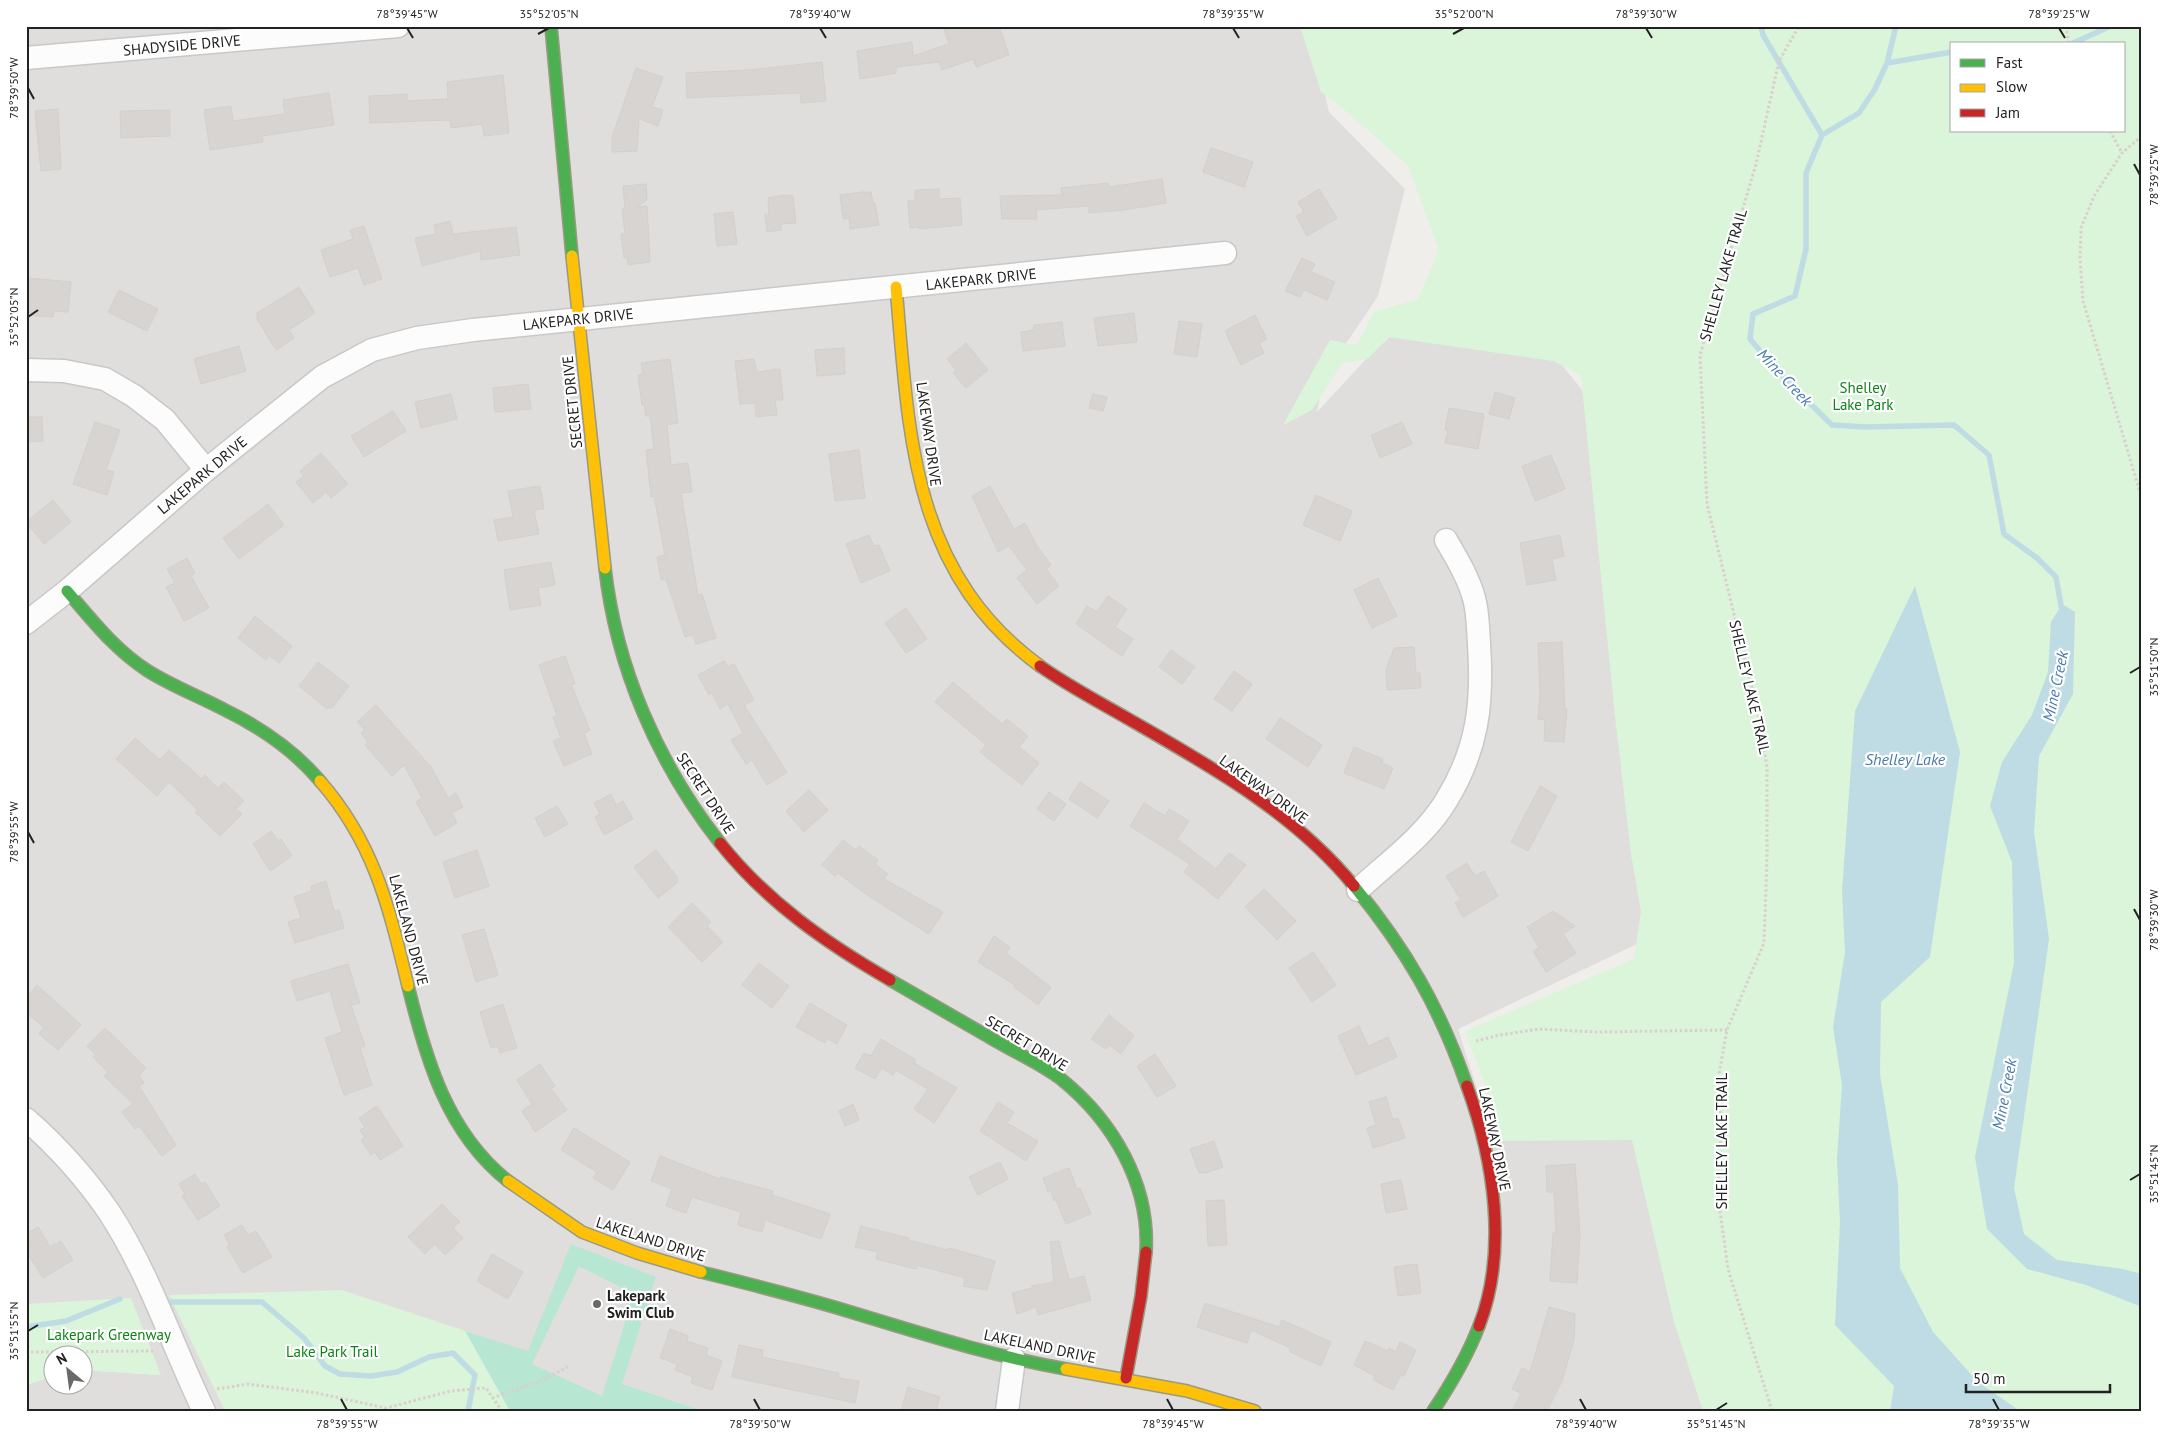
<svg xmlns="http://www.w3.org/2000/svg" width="2168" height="1437" font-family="'PT Sans',sans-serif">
  <rect width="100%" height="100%" fill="#f0eeeb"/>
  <path fill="#dfdedc" d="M26,26H1310L1329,112L1405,189L1378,296L1324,376L1317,412L1367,358L1410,318L1507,297L1616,432L1658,934L1458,1029L1488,1123L1629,1077L1724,1411H703L621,1384L656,1277L528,1352L341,1290L224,1410L227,1411H26V1385L52,1376V1384H82L83,1370L160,1375L26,1308Z"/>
  <path fill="#daf5da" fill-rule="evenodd" d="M1300,26H2142V1411H1703L1674,1322L1632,1140L1500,1141L1486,1088L1465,1031L1634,959L1641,912L1631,854L1615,716L1581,376L1554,361L1388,337L1368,359L1342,363L1312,410L1283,425L1330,340L1357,345L1374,312L1418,299L1439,250L1408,166L1350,114L1321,92ZM1952,44H2124V131H1952Z
    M341,1290L465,1331L510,1411H225L169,1295Z
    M131,1298L161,1375L83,1370L82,1354H52V1377L26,1385V1304Z"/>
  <path fill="#b7e6d2" d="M571,1244L656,1277L622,1384L703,1411H510L465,1331L528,1351Z"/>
  <path fill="#e0dfde" d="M579,1266L634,1294L602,1396L532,1364Z"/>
  <path fill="#bfdbe3" d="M1915,586L1960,752L1930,957L1881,1002L1880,1075L1898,1185L1900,1268L1933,1332L1978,1382L2020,1411H1890L1894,1386L1835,1325L1840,1223L1837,1159L1842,1085L1833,1027L1845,952L1842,891L1855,711Z
    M2062,604L2075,612L2073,694L2039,756L2034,832L2049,939L2014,1188L2024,1234L2057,1260L2123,1269L2142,1274V1307L2086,1285L2027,1269L1987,1229L1975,1157L2014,963L2012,862L1990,806L2002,762L2032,715L2048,672L2051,622Z"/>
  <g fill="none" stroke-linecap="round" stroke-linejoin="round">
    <path stroke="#bfdbe3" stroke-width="5.5" d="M1761,26L1763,35L1822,135
      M1896,26L1887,63L1875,89L1859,113L1822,135L1806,173V249L1795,296L1753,314L1750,339L1781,375L1832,425L1865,427L1954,425L1989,455L2004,534L2037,558L2056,577L2062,611
      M2071,44L2111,26
      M1887,63L1952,52
      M168,1302H262L304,1338L325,1366L340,1374L371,1376L397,1372L429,1357L453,1353L475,1375L468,1411
      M26,1327L66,1321L120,1299"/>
  </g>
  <path fill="#d7d4d2" stroke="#d3d0cc" d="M953,26H999L1009,55L976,67L973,59L942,70L939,62L896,67V73L860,79L857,51L912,42L913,56L949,44L944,30Z
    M822,62L826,101L801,103L800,93L687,98L686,73L748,70Z
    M636,68L663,77L652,107L663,110L658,126L639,119L637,151L612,152V137Z
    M503,75L509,133L484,136L482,124L451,128L450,120L370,123L369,96L407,94V101L448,99L447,82Z
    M329,93L334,125L262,136L263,142L210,150L204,110L231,106L233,121L285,114L283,100Z
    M58,109L61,169L41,171L35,111Z
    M170,110V136L121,138L120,111Z
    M1211,148L1253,162L1244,187L1203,172Z
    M1162,179L1166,203L1124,210L1089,213V206L1036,210L1037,219H1002L1000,196L1062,195L1061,188L1108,183L1109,187Z
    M646,184L647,200L637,207L647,206L650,262L628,265L627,257L624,258L621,234H625L622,209H625L623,186Z
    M939,189V199L960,198L962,225L919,229V227L910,228L908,201L915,200V190Z
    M1319,189L1337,218L1307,236L1296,216L1304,212L1298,202Z
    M863,192H871L873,203H875L879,225L850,229L849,218L843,219L840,195Z
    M784,195L793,196L796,223L781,224V230L767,232L765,214H769L768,198Z
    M733,212L737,244L717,246L714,214Z
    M450,221L453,234L516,227L520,255L481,260L480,251L422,266L415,238L436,234L434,225Z
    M364,226L382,279L364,285L358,268L330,277L321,250L353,239L350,230Z
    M1302,258L1315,264L1311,272L1335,282L1327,300L1304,290L1300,297L1285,291Z
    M28,278L71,282L68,312L54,311L53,317L26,315Z
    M299,287L315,313L289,330L294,338L276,350L257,319V313Z
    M119,290L158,309L147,331L108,312Z
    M1134,313L1137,342L1098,346L1094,318Z
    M1255,315L1267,339L1259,343L1264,353L1241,365L1225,331Z
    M1179,321L1202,324L1197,357L1174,354Z
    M1062,322L1065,346L1023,351L1021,332L1034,330V325Z
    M966,343L988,370L966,388L953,373L956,370L947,359Z
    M239,346L246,371L201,384L194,359Z
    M844,348L845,374L817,376L815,350Z
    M670,359L678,423L667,425L671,465L688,463L692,492L681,493L698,595L702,594L716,638L696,644L693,635L685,637L666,579L661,580L657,557L665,555L654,496L651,497L646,450L654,449L650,416H646L644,404L642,405L638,375L643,374L641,363Z
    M754,359L757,372L780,369L783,400H775L777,415L756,417L755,403L740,404L735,361Z
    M528,384L531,409L495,412L493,388Z
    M1495,392L1515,398L1509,419L1489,414Z
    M451,394L457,419L421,428L415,402Z
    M1093,394L1107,397L1103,411L1089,408Z
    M1449,408L1484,414L1478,449L1445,443L1448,429L1445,430Z
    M393,411L406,431L364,457L351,436Z
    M26,417H42L43,441L26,442Z
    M95,422L120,430L106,470L114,472L107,495L73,484Z
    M1402,422L1412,444L1380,458L1371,435Z
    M859,450L865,498L835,501L829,454Z
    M321,453L348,484L331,498L326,492L313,503L296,482L304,476L300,471Z
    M1551,455L1565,489L1535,501L1522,466Z
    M540,486L544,509L534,510L539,534L498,541L494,520L513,517L508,491Z
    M990,486L1014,529L1025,523L1037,546L1051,565L1046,569L1059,586L1037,604L1017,578L1027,570L1009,546L998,552L972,496Z
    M1316,495L1352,511L1340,541L1303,525Z
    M53,500L71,522L44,544L26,522Z
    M268,504L284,525L239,559L223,538Z
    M869,535L874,546L879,545L890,571L861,583L846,544Z
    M1560,535L1564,556L1552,559L1556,580L1527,585L1520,543Z
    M187,558L195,573L191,576L209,608L184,621L166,587L175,583L167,569Z
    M551,562L555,585L538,588L541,605L510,610L504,570Z
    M1378,578L1397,616L1372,628L1354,590Z
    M1108,596L1127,609L1115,627L1133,639L1122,656L1076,624L1087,606L1097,612Z
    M906,608L927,639L906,653L885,623Z
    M255,616L292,646L279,663L269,655L266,660L238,638Z
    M1562,642L1565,709H1567L1564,742L1544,741L1545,720L1538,719L1540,692L1538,643Z
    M1414,647L1416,673H1420L1421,688L1387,690L1386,669L1394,648Z
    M1171,650L1195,667L1182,684L1159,667Z
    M565,656L575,684L571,685L590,730L584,733L592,754L564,766L553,741L561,738L553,717L557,716L539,665Z
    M724,661L728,667L734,664L754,700L744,705L787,772L767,785L752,760L746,764L731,740L743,733L728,704L720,709L712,693L709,695L698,675Z
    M318,662L349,686L332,708H326L299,686Z
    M1234,671L1252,684L1232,711L1214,699Z
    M953,682L1002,724L1007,719L1028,736L1019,747L1039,763L1022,785L980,752L986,745L935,702Z
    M376,705L431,767L448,798L456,793L463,807L452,813L457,823L435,836L416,802L422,798L404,765L392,776L365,745L368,742L361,733L365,730L357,722Z
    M1280,718L1322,745L1308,767L1266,739Z
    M135,738L160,760L169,750L202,779L205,775L218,788L224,782L244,801L236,809L242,814L220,836L195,812L198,810L169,782L157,796L116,759Z
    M1354,747L1383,759L1382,763L1393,768L1384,789L1344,773Z
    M1080,782L1109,801L1097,818L1069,799Z
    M1540,786L1557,796L1528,851L1511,842Z
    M809,790L828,810L804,832L786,811Z
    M1049,792L1066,804L1054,821L1037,809Z
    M611,794L616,805L623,801L633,819L604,835L595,817L600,814L594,803Z
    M1144,803L1165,816L1169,809L1189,821L1177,839L1216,869L1229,853L1246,865L1218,899L1184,872L1190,864L1130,826Z
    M557,806L568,824L545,837L535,818Z
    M271,831L278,841L281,839L292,856L270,871L253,844Z
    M843,840L856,850L859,846L878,860L875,864L888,874L884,879L943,912L929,934L867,895L838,873L835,876L822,865Z
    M477,850L489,886L455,898L443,862Z
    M656,850L677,877V883L658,898L634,867Z
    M1467,863L1475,876L1484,871L1498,896L1463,917L1455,903L1461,900L1446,876Z
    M326,881L334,911L339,910L344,928L295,943L288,922L301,918L294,897L312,891L311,886Z
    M1264,889L1296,921L1277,940L1245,907Z
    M692,903L711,922L707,926L723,942L702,962L668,927Z
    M1553,911L1575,926L1563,934L1576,953L1546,972L1533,951L1539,948L1527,927Z
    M484,929L498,975L476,982L462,935Z
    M994,936L1010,947L1006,953L1051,987L1038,1005L1014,987L1015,985L978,962Z
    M1313,952L1336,985L1312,1002L1289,968Z
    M759,963L789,986L772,1008L742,985Z
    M348,964L360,1003L351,1005L365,1046L360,1048L372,1085L344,1095L325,1038L342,1032L330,991L297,1001L291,981Z
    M37,985L81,1025L58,1050L39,1034L44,1028L26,1012V998Z
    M810,1003L847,1025L837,1044L828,1039L825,1043L796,1027Z
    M503,1004L517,1048L500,1053L498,1046L491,1048L480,1012Z
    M1109,1015L1134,1035L1121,1054L1109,1045L1106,1049L1091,1039Z
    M1359,1026L1368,1046L1388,1037L1397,1057L1356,1075L1338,1036Z
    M105,1028L146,1068L139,1075L144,1083L139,1086L176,1145L162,1156L139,1126L135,1129L122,1112L133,1104L104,1076L108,1072L93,1057L95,1054L87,1046Z
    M881,1039L916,1060L914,1063L957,1088L934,1123L914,1109L928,1089L896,1070L893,1075L882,1068L875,1079L855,1068L864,1053L871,1056Z
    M1155,1054L1176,1086L1157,1097L1137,1066Z
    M540,1064L555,1086L551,1089L567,1110L535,1132L522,1111L532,1104L517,1080Z
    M1386,1097L1393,1120L1398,1118L1405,1138L1373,1148L1367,1128L1376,1125L1369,1102Z
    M998,1102L1014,1112L1007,1123L1038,1141L1026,1161L980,1131Z
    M853,1104L859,1120L845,1126L839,1111Z
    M377,1106L403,1146L380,1160L375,1152L371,1155L361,1140L365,1138L360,1130L365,1127L359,1118Z
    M574,1128L630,1162L613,1190L593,1178L597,1172L561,1150Z
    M1214,1141L1223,1167L1205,1173H1199L1190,1149Z
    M660,1156L720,1179L721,1177L773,1191L772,1195L830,1214L821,1239L765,1220L762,1232L738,1225L741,1212L692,1197L686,1213L666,1206L672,1189L651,1181Z
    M1000,1162L1008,1179L978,1195L969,1177Z
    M1575,1164L1580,1235L1577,1283L1550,1281L1553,1233H1556L1554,1192H1547L1546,1166Z
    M1069,1168L1077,1189L1080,1188L1091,1214L1066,1224L1056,1200L1054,1201L1051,1191L1048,1192L1043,1178Z
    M195,1174L201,1184L205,1182L220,1206L198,1220L182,1196L185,1194L179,1184Z
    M1401,1180L1407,1209L1386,1213L1381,1184Z
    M1224,1200L1227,1245L1208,1246L1206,1201Z
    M442,1204L460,1222L453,1228L463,1238L445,1255L435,1244L425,1254L408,1237Z
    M242,1225L248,1235L256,1231L272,1257L243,1273L227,1247L230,1245L224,1235Z
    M861,1226L909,1238L908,1240L948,1250L949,1248L995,1261L987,1290L963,1286L965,1278L917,1265L916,1269L876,1259L878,1252L855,1247Z
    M38,1227L50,1247L61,1241L73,1260L43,1278L26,1251V1234Z
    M1059,1241L1069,1280L1084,1276L1091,1300L1038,1315L1036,1307L1017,1314L1012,1293L1032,1288V1286L1054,1282L1050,1242Z
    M492,1254L523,1272L508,1299L477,1281Z
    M1417,1264L1421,1293L1398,1296L1394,1267Z
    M1205,1303L1279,1327L1282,1320L1331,1342L1321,1366L1290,1352V1348L1251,1330L1247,1343L1197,1327Z
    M1549,1307L1575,1314L1574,1340L1562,1381L1547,1411H1512L1521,1393L1512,1389L1522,1368L1530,1372Z
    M670,1329L688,1336L687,1341L708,1348L706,1355L722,1361L712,1390L691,1383L693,1377L675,1370L677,1364L660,1358Z
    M1365,1341L1388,1351L1389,1348L1396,1352L1400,1342L1416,1350L1404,1376L1401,1375L1393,1390L1373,1380L1375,1376L1354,1365Z
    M739,1345L763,1350L762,1357L839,1373L838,1378L859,1381L855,1403L732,1377Z
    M908,1387L940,1397L936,1411H901Z"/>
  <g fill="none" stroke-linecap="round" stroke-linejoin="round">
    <defs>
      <path id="street" d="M26,58L398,26
        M26,370L64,371L105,379L134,396L165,420L206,470
        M26,623L67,591L206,470L322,377L372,350L417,338L473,330L1225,253
        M1358,890C1387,863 1425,836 1446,801C1478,749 1483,703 1479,644C1478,629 1478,612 1474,598C1468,577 1457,559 1446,540
        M26,1119C58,1147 85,1177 109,1212C149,1273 172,1345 204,1411
        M1007,1411L1014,1359"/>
      <path id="fast" d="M551,26L572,256
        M605,568C616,667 658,764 720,843
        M67,591C92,620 115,650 148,671C172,686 198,696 223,709C260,727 294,750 320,781
        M1354,886C1406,949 1440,1008 1467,1086
        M890,980C923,999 956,1018 989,1037C1012,1051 1040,1063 1061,1079C1113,1121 1150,1184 1146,1252
        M408,986C426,1059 447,1133 508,1181
        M701,1272C745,1283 790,1294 834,1307C911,1330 986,1355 1066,1369
        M1433,1411C1451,1384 1467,1357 1479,1326"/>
      <path id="slow" d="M572,256L605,568
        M896,287C909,432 910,571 1040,666
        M320,781C375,844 389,908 408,986
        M508,1181L582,1232L637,1253L701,1272
        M1066,1369L1187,1391L1255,1411"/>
      <path id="jam" d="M1040,666C1067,685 1097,701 1125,717C1207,764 1294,812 1354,886
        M720,843C767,902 826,943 890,980
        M1467,1086C1494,1160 1508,1251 1479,1326
        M1126,1378L1141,1296L1146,1252"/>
    </defs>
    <use href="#street" stroke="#c9c8c7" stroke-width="25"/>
    <use href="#fast" stroke="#999a82" stroke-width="14"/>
    <use href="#slow" stroke="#999a82" stroke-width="14"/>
    <use href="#jam" stroke="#999a82" stroke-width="14"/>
    <path stroke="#dccecd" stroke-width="3" stroke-dasharray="2.5 2.5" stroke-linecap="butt" d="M2066,26L2069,44
      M2110,131L2122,153
      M2142,136L2122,153L2094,196L2081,228L2080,258L2083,301L2142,499
      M1476,1041L1500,1035L1539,1029L1596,1032L1727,1030
      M26,1352L155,1351
      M217,1389L248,1384L317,1393L386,1408L451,1391L486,1388L502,1411
      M492,1398L536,1383L570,1366
      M1772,1411L1728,1269L1718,1197L1721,1136L1719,1074L1727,1030L1764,943L1767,858V767L1758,712L1707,504L1700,355L1756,164L1779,61L1799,26"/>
    <use href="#street" stroke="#fdfcfc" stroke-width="22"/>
    <use href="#fast" stroke="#4caf50" stroke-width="11"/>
    <use href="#slow" stroke="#ffc107" stroke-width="11"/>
    <use href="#jam" stroke="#c62828" stroke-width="11"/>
  </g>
  <path fill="none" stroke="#222" stroke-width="2" d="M407,28L413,38M820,28L826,38M1233,28L1239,38M1646,28L1652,38M2059,28L2065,38M538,34L549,28M1453,34L1464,28M28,88L34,99M2134,164L2140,175M28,317L38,310M2130,673L2140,667M28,832L34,843M2134,909L2140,920M2130,1180L2140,1174M28,1331L38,1325M341,1399L347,1410M754,1399L760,1410M1167,1399L1173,1410M1580,1399L1586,1410M1993,1399L1999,1410M1716,1410L1727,1403"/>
  <circle fill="#6a6968" stroke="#fff" stroke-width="2" cx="597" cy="1304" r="5"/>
  <g text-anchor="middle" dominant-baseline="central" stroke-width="4.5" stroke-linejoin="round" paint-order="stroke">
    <g font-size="15" fill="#222" stroke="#fff">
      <text transform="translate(182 45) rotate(-5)">SHADYSIDE DRIVE</text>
      <text transform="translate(1723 275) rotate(-74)">SHELLEY LAKE TRAIL</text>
      <text transform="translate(981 279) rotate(-6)">LAKEPARK DRIVE</text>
      <text transform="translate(578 319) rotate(-6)">LAKEPARK DRIVE</text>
      <text transform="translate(572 402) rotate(-96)">SECRET DRIVE</text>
      <text transform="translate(929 434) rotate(82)">LAKEWAY DRIVE</text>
      <text transform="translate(202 475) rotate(-40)">LAKEPARK DRIVE</text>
      <text transform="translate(1750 687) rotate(77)">SHELLEY LAKE TRAIL</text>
      <text transform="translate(1264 789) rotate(36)">LAKEWAY DRIVE</text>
      <text transform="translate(706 793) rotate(57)">SECRET DRIVE</text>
      <text transform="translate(409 930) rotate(75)">LAKELAND DRIVE</text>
      <text transform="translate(1027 1043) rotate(31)">SECRET DRIVE</text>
      <text transform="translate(1495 1139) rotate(78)">LAKEWAY DRIVE</text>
      <text transform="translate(1721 1141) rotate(-90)">SHELLEY LAKE TRAIL</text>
      <text transform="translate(651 1239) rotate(18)">LAKELAND DRIVE</text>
      <text transform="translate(1040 1346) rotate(12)">LAKELAND DRIVE</text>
    </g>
    <g font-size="15" fill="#0c8416" stroke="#fff">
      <text x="1863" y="387">Shelley<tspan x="1863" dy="17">Lake Park</tspan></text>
      <text x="109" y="1334">Lakepark Greenway</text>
      <text x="332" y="1351">Lake Park Trail</text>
    </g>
    <g font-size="15" font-weight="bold" fill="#222" stroke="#fff" text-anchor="start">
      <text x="607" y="1295">Lakepark<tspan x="607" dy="17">Swim Club</tspan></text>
    </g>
    <g font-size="16" font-style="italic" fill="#4a7aab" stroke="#fff">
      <text transform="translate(1785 377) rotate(47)">Mine Creek</text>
      <text transform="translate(2055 686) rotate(-78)">Mine Creek</text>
      <text x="1905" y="759">Shelley Lake</text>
      <text transform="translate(2004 1094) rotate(-79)">Mine Creek</text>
    </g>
  </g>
  <rect width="2168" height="1437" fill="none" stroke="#ffffff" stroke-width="55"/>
  <rect x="1950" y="42" width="175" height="90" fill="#ffffff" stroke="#a7a7a7"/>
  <rect x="1960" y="59" width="25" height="8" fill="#4caf50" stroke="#a7a7a7"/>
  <text x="1996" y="68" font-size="15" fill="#222222">Fast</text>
  <rect x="1960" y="84" width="25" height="8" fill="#ffc107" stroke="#a7a7a7"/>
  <text x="1996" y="92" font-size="15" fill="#222222">Slow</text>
  <rect x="1960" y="109" width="25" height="8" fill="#c62828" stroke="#a7a7a7"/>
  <text x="1996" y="118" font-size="15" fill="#222222">Jam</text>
  <g transform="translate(68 1370) rotate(331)"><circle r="24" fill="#ffffff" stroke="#a7a7a7"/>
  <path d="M0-4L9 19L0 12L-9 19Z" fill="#6a6968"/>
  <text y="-8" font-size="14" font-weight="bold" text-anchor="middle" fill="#222222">N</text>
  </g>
  <path d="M1966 1384v8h144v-8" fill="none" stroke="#222222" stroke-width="2.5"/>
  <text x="1973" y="1384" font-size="15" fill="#222222" stroke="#ffffff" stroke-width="4" paint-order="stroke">50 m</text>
  <rect x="28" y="28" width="2112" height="1382" fill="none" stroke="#222" stroke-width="2"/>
  <g font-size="12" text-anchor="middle" fill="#222">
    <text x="407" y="18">78°39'45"W</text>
    <text x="549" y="18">35°52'05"N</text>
    <text x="820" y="18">78°39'40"W</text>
    <text x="1233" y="18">78°39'35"W</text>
    <text x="1464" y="18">35°52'00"N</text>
    <text x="1646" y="18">78°39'30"W</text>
    <text x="2059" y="18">78°39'25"W</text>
    <text transform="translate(14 88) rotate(-90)" y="4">78°39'50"W</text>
    <text transform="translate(2154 175) rotate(-90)" y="4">78°39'25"W</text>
    <text transform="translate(14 317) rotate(-90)" y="4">35°52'05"N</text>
    <text transform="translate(2154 667) rotate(-90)" y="4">35°51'50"N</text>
    <text transform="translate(14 832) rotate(-90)" y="4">78°39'55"W</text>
    <text transform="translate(2154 920) rotate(-90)" y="4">78°39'30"W</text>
    <text transform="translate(2154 1174) rotate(-90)" y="4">35°51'45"N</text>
    <text transform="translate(14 1331) rotate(-90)" y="4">35°51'55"N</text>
    <text x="347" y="1428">78°39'55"W</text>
    <text x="760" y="1428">78°39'50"W</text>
    <text x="1173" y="1428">78°39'45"W</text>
    <text x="1586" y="1428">78°39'40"W</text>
    <text x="1716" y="1428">35°51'45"N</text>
    <text x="1999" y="1428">78°39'35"W</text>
  </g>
</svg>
